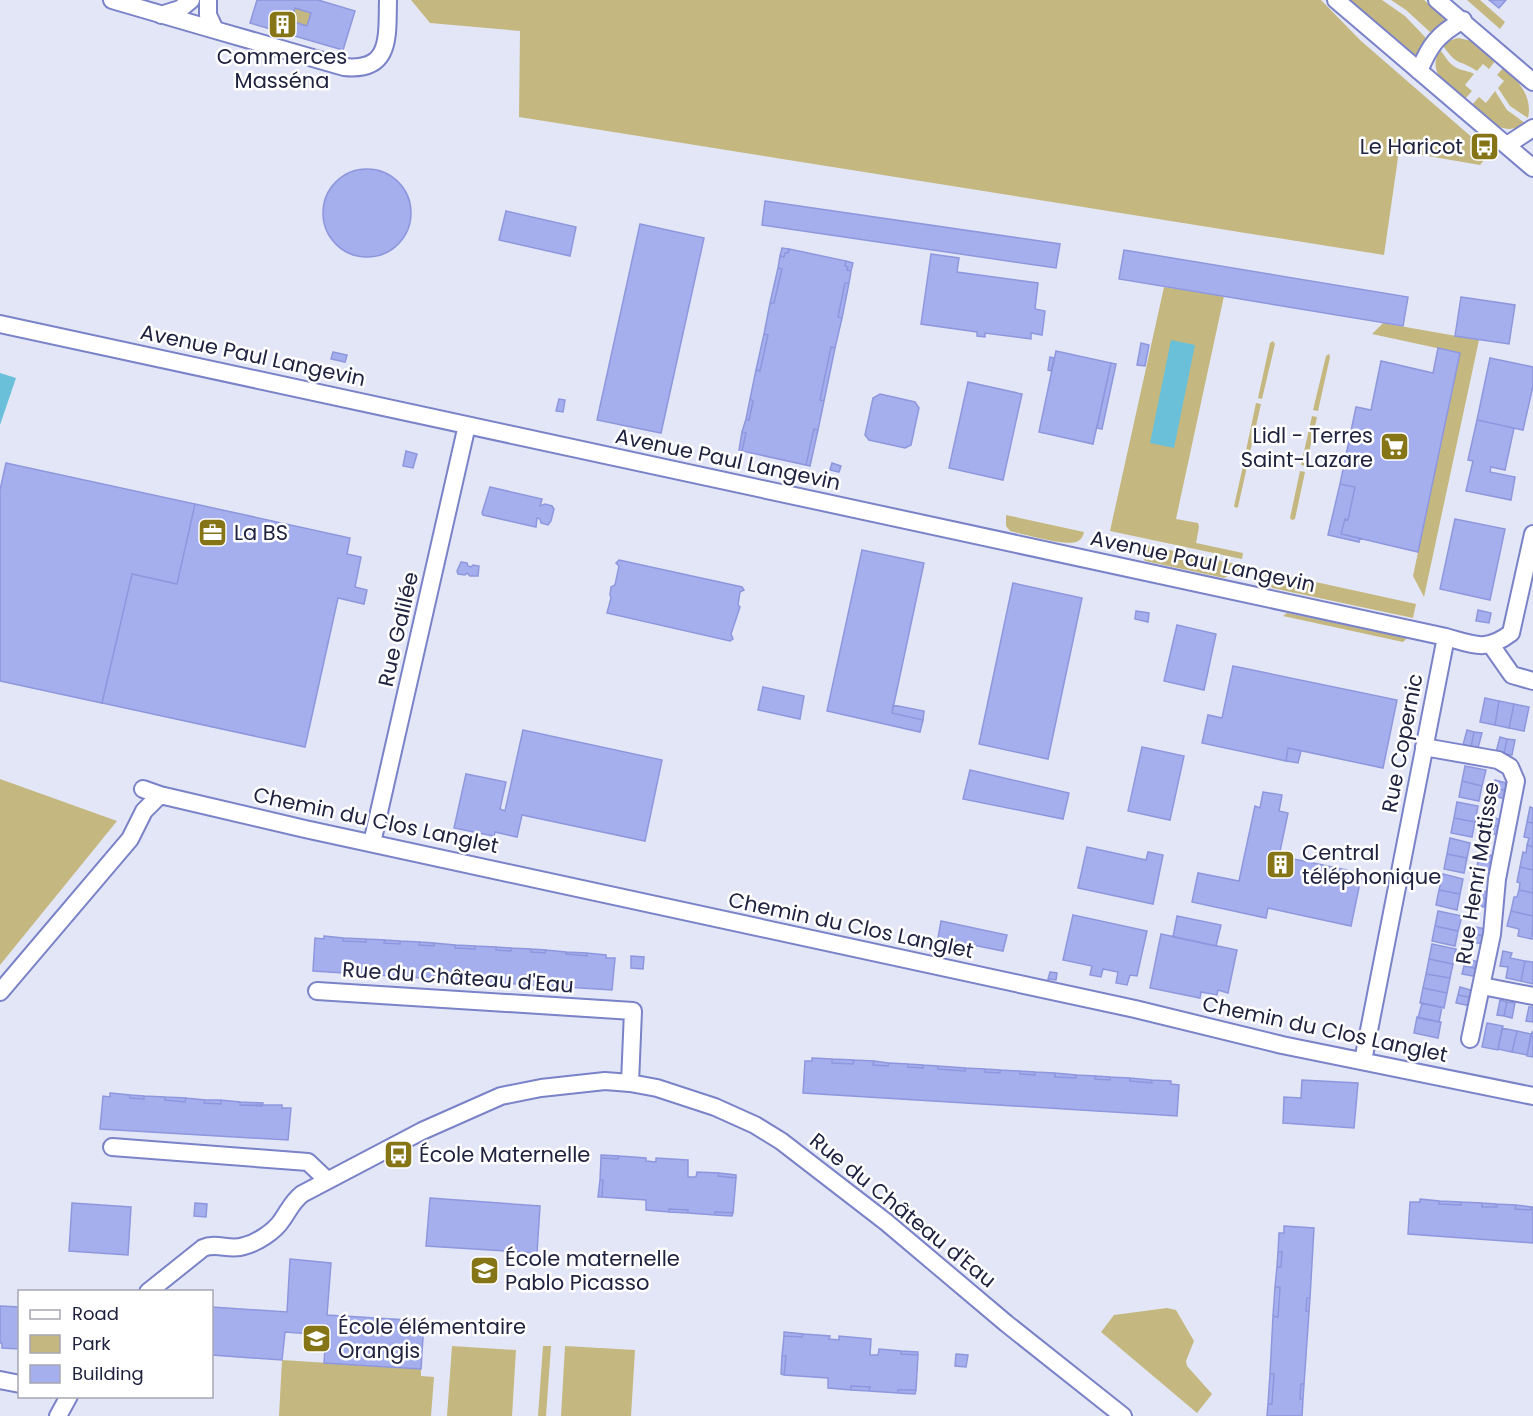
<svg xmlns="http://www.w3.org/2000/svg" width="1533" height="1416" font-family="Poppins,sans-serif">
  <rect width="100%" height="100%" fill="#e3e6f6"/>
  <path fill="#c4b880" d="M411,0H1321L1360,40L1490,153L1480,165L1399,151L1384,255L519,117L520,31L430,23Z
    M1349,0H1382L1405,16L1426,38L1417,56Z
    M1391,0H1424L1448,20L1430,32L1406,10Z
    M1467,0H1480L1505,22L1500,29Z
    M295,8L311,13L307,26L291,21Z
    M1458,38L1472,41L1495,61L1489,69L1483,64L1477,71C1459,59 1458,67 1443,46L1448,41Z
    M1440,50C1446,57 1449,65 1459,69C1465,71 1469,71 1474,74L1465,85L1472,91L1464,100C1448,86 1426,73 1440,50Z
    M1504,67C1518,80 1533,97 1528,118L1510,106L1498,88L1504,81L1497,75Z
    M1495,91L1507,110L1525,123C1505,139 1487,119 1471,106L1479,97L1486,103Z
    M1164,287L1224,296L1176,519L1198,523L1199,527L1196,543L1243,553L1242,559L1110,531Z
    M1383,323L1479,340L1424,597L1413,576L1460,353L1372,334Z
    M1273,341L1275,344L1262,399L1258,398L1270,343Z
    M1329,354L1330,357L1318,411L1313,410L1326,356Z
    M1256,403L1261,404L1248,461L1244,460Z
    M1312,416L1317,417L1306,466L1301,465Z
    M1243,466L1247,467L1238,507L1236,508L1234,506Z
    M1300,471L1305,472L1295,519L1292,520L1290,518Z
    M1006,515L1084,532C1083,537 1081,540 1076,542C1065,546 1023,534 1010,531L1006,526Z
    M1141,544L1241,565L1238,572L1224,578L1145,561L1140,553Z
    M1265,571L1416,604L1413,618L1272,588L1265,575Z
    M1287,613L1407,638L1403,642L1283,616Z
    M0,779L117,821L0,965Z
    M1167,1308L1176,1310L1194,1341L1186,1361L1187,1366L1212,1394L1197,1413L1101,1332L1114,1315Z
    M452,1346L516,1350L512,1416H447Z
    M543,1346H551L546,1416H538Z
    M565,1346L635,1350L631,1416H561Z
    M282,1360L421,1369V1376L434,1377L431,1416H279Z"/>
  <path fill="#6ac0d8" d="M1171,340L1195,345L1174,448L1150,443Z
    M0,373L16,378L0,425Z"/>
  <path fill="#a6afed" stroke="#8e97de" stroke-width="1.5" fill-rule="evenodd" d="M257,0H318L355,11L343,50L250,23ZM295,8L311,13L307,26L291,21Z
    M1489,0H1506L1499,8Z
    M323 213a44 44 0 1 1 88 0a44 44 0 1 1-88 0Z
    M765,201L1060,244L1056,268L762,225Z
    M506,211L576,227L570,256L499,240Z
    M640,224L704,238L661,433L597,420Z
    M782,248L789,249L788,253H785L784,257L780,256Z
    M789,249L846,261L845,266L848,267L847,270L851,271L849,283H845L838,317L842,318L835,348L831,347L820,400L824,401L818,430L814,429L806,465L742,451L746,433L742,432L746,419L749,420L753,401L750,399L756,370L760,371L768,335L764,334L770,303H774L782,269L778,268L780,256L784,257L785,253H788Z
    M1124,250L1408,297L1403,326L1119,279Z
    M931,254L959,258L957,272L1038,283L1035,309L1045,311L1042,335L1031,333V339L985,333V337L977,336V332L921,324Z
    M846,261L853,263L851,271L847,270L848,267L845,266Z
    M778,268L782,269L774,303H770Z
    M845,283H849L842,318L838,317Z
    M1461,297L1515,305L1509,344L1455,336Z
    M764,334L768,335L760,371L756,370Z
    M1141,343L1149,345L1145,366L1137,365Z
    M831,347L835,348L824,401L820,400Z
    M1438,348L1460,353L1418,552L1341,534L1345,519L1348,520L1355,487L1340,484L1356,407L1371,410L1381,361L1433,373Z
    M1056,351L1111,363L1093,444L1039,432Z
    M333,352L347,355L345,362L331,359Z
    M1050,357L1054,358L1051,371L1048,370Z
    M1490,358L1533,367V386L1523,430L1477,420Z
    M1111,363L1116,364L1102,429L1097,428Z
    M968,382L1022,394L1003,480L949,468Z
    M880,394L915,402L919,408L911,445L905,448L869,440L865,435L873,398Z
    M559,399L565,400L563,412L556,411Z
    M750,399L753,401L749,420L746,419Z
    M1477,420L1514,428L1505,470L1491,467L1490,472L1515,477L1511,500L1466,491L1473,461L1468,460Z
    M814,429L818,430L810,466L806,465Z
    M742,432L746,433L742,451L739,450Z
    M406,451L417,454L413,468L403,466Z
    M6,463L195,504L177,584L132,574L102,703L0,681V490Z
    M832,463L841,466L839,472L830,470Z
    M1340,484L1355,487L1348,520L1345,519L1341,534L1360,538L1359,542L1328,535Z
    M490,487L542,499L540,506L545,504L552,506L554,509L551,521L548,525L541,523L540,519L537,518L536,527L483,515L482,513Z
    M195,504L350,538L347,554L361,557L355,587L367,590L364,604L338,598L305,747L102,703L132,574L177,584Z
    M1455,519L1505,529L1490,600L1440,589Z
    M862,550L924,563L892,713L923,720L920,732L827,711Z
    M619,560L742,587L744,590L740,592L738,605L740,607L731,634L733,639L730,641L607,613L611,598L610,595L611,587L615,585L619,566L616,563Z
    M461,562L467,563L468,566L471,567L473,565L479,566L478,576H470L467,573L465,575L458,574L457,571Z
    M1013,583L1082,598L1048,759L979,744Z
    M1478,610L1491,613L1489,623L1476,621Z
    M1136,611L1149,613L1148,622L1135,619Z
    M1177,625L1216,634L1204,690L1164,681Z
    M1233,666L1397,700L1383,768L1288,748L1286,761L1202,743L1208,715L1222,718Z
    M763,687L804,696L800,719L758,710Z
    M1485,698L1499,701L1495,725L1480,722Z
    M1499,701L1514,704L1509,728L1495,725Z
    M1514,704L1529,707L1524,731L1509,728Z
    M893,705L924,711L923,720L892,713Z
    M523,730L662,760L645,841L522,815L517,837L495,832L494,836L454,828L466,774L506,782L500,809L505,811Z
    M1467,730L1474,732L1471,747L1463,745Z
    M1474,732L1482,733L1478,748L1471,747Z
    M1500,737L1507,739L1504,754L1496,752Z
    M1507,739L1515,740L1512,755L1504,754Z
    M1142,747L1184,756L1170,820L1128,811Z
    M1288,748L1301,751L1298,763L1286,761Z
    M1465,766L1486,770L1482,786L1462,781Z
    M970,770L1069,793L1063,819L963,799Z
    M1495,780L1510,784L1508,791L1493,788Z
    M1462,781L1482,786L1479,801L1459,797Z
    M1493,788L1508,791L1507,799L1491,796Z
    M1263,792L1282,795L1279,811L1288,813L1279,856L1362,873L1351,926L1268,908L1266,918L1192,902L1198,873L1239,881L1255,806L1260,808Z
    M1457,802L1478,806L1475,822L1454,818Z
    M1530,807L1533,808V823L1527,822Z
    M1487,816L1502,820L1501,827L1486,824Z
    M1454,818L1475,822L1472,837L1451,833Z
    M1527,822L1533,823V847L1527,845L1529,838L1524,837Z
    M1486,824L1501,827L1499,835L1484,832Z
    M1450,838L1470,843L1467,858L1447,854Z
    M1527,845L1533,847V870L1520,867L1523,852L1526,853Z
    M1087,847L1146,860L1148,852L1163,855L1153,904L1078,888Z
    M1480,853L1495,856L1493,863L1478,860Z
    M1447,854L1467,858L1464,873L1444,869Z
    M1478,860L1493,863L1492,871L1477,868Z
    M1520,867L1533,870V893L1519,890L1520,883L1517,882Z
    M1443,874L1463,879L1460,894L1439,890Z
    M1472,889L1488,892L1486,899L1471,896Z
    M1439,890L1460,894L1457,910L1436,905Z
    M1519,890L1533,893V916L1511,911L1514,897H1517Z
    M1471,896L1486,899L1484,907L1469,904Z
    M1438,911L1462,916L1458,931L1435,926Z
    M1511,911L1533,916L1532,939L1518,936L1519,929L1507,926Z
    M1073,915L1147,931L1137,976L1130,975L1127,985L1116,983L1118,972L1103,969L1101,977L1090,975L1092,966L1063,960Z
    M1177,916L1221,925L1216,946L1173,937Z
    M941,921L1007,935L1003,951L938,938Z
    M1435,926L1458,931L1455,946L1432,941Z
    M1471,926L1486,929L1485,936L1469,933Z
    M1469,933L1485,936L1483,944L1468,941Z
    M1161,934L1237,950L1228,993L1218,990L1217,995L1201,992L1200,998L1150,988Z
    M324,936L343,938V941L366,942V939L385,940L384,943L400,944V941L420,942L419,945L434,946V943L455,945V948L475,949V946L496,947V950L511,951V948L531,949V952L545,953L546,950L566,952V954L587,956V953L606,955V958H615L612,990L313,971L315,938L324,939Z
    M343,938L366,939V942L343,941Z
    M385,940L400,941V944L384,943Z
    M420,942L434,943V946L419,945Z
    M1432,944L1456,949L1453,964L1429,959Z
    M455,945L475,946V949L455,948Z
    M496,947L511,948V951L496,950Z
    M531,949L546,950L545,953L531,952Z
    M1503,951L1512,953L1510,958L1525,961L1521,981L1506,978L1508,967L1500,966Z
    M566,952L587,953V956L566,954Z
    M631,956L644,957L643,969L631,968Z
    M1429,959L1453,964L1450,978L1426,974Z
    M1465,959L1480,962L1479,969L1464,966Z
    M1525,961L1533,962V984L1521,981Z
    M1464,966L1479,969L1478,977L1462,974Z
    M1050,972L1057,973L1056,980L1048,979Z
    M1426,974L1450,978L1447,993L1423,988Z
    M1460,987L1474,991L1473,998L1458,995Z
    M1423,988L1447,993L1444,1008L1420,1003Z
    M1458,995L1473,998L1471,1006L1456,1003Z
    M1500,1000L1507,1002L1504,1016L1497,1015Z
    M1507,1002L1515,1003L1512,1018L1504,1016Z
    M1422,1003L1442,1007L1439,1022L1418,1018Z
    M1529,1007H1533V1022L1526,1021Z
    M1417,1017L1441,1022L1438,1038L1414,1033Z
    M1487,1023L1503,1026L1498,1050L1482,1047Z
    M1502,1028L1517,1031L1512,1052L1498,1049Z
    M1517,1031L1531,1034L1527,1055L1512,1052Z
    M1532,1032L1533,1033V1057L1527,1056Z
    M812,1058L832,1059V1063L853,1064L854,1060L874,1061L873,1065L888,1066L889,1063L908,1064V1067L923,1068V1065L938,1066V1069L965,1071V1068L985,1069V1072L1000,1073V1070L1020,1071V1074L1035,1075V1072L1055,1073V1077L1076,1078V1075L1096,1076L1095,1079L1110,1080V1077L1130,1078V1081L1152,1083L1151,1080L1171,1081V1084L1179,1085L1177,1116L803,1093L805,1061H812Z
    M832,1059L854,1060L853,1064L832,1063Z
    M874,1061L889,1063L888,1066L873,1065Z
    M908,1064L923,1065V1068L908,1067Z
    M938,1066L965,1068V1071L938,1069Z
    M985,1069L1000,1070V1073L985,1072Z
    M1020,1071L1035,1072V1075L1020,1074Z
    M1055,1073L1076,1075V1078L1055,1077Z
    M1096,1076L1110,1077V1080L1095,1079Z
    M1130,1078L1151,1080L1152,1083L1130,1081Z
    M1302,1080L1358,1083L1354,1128L1283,1123L1284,1097L1301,1098Z
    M110,1093L130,1095V1098L144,1099V1096L165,1097V1100L185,1102L186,1098L205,1100L204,1103L221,1104V1100L240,1102V1105H282V1108H291L288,1140L100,1129L103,1096L110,1097Z
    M130,1095L144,1096V1099L130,1098Z
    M165,1097L186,1098L185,1102L165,1100Z
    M205,1100H221V1104L204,1103Z
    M240,1102L263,1103L262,1106L240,1105Z
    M601,1155L619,1156L618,1159L601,1158Z
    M619,1156L646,1158V1161L656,1162V1158L688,1160V1177H696L697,1172L719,1173L718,1176L736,1178L733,1213L715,1212V1215L688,1213V1210L669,1209V1212L646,1210V1200L602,1197L603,1180H600L601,1158L618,1159Z
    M719,1173L736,1175V1178L718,1176Z
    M600,1180H603L602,1197H598Z
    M430,1198L540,1206L537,1253L426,1246Z
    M1420,1199L1439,1201V1204L1461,1205V1202L1482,1203V1207H1497L1496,1204L1516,1205L1515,1209L1531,1210V1207H1533V1243L1408,1234L1410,1202H1420Z
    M1439,1201L1461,1202V1205L1439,1204Z
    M72,1203L131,1207L128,1255L69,1251Z
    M195,1203L207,1204L206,1217L194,1216Z
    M1482,1203L1496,1204L1497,1207H1482Z
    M1516,1205L1531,1207V1210L1515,1209Z
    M669,1209L688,1210V1213L669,1212Z
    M715,1212L733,1213L732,1216L715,1215Z
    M1284,1226L1314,1228L1310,1298H1307L1306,1311L1309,1312L1304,1384H1301L1300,1399H1303L1302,1416H1267L1268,1404H1272L1274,1374H1270L1273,1316L1278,1317L1280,1287H1275L1277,1267H1281L1282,1252H1278L1279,1233H1284Z
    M1278,1252H1282L1281,1267H1277Z
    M290,1259L331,1263L327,1315L424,1321L421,1369L324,1363L326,1335L285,1332L282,1360L212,1355V1307L287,1312Z
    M1275,1287H1280L1278,1317L1273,1316Z
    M1307,1298H1310L1309,1312L1306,1311Z
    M0,1306L20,1307V1349L2,1348V1343H0Z
    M784,1332L803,1334L802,1337L784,1336Z
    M803,1334L830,1336L829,1339L839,1340V1336L871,1339L870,1355H878L879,1349L901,1351V1354L918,1355L916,1390H898V1393L869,1391L870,1387L851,1386V1390L828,1388V1378L784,1375L786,1356H782L784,1336L802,1337Z
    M901,1351L918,1352V1355L901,1354Z
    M956,1354L968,1355L966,1367L955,1366Z
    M782,1356H786L784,1375L781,1374Z
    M1270,1374H1274L1272,1404H1268Z
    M1301,1384H1304L1303,1399H1300Z
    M851,1386L870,1387L869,1391L851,1390Z
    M898,1390H916L915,1394L898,1393Z"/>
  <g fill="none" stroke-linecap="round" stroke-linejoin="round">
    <defs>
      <path id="minor" d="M112,0L215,30
        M208,0V15L215,30L344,67C392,72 387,36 388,0
        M1336,0L1533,168
        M1437,0L1533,82
        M161,15L180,9L191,0
        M1419,71C1430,45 1437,35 1463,20
        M1507,145L1533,128
        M0,324L1446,637
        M1491,645L1512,675L1533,681
        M1424,747L1498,760L1510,767L1516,781L1497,879L1492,934L1470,1039
        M143,789L160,795L305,829L1135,1009L1282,1045L1533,1096
        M372,843L467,425
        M1482,986L1533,996
        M317,991L633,1011L630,1083
        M0,992L130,839L144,811L160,795
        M1363,1061L1446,637C1474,645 1486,652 1511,633L1533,534
        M112,1147L308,1162L327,1180
        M148,1292L203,1248C217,1242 230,1251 244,1246C257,1243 275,1231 282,1220C289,1210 292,1202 302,1194L422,1131L501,1096L541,1088L605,1081L630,1083L657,1088L715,1107L755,1125L781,1141L886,1222L1007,1324L1123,1416
        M0,1380L20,1384
        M58,1416L69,1396"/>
    </defs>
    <use href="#minor" stroke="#7a82c8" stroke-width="20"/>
    <use href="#minor" stroke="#fff" stroke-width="16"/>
  </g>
  <defs>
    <symbol id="building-square" viewBox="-11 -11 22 22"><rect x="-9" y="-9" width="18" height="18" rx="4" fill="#867517" stroke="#fff"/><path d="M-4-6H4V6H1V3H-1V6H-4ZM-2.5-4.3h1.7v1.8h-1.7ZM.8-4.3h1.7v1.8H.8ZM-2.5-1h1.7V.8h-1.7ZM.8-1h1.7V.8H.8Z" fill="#fff"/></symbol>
    <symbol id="bus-square" viewBox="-11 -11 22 22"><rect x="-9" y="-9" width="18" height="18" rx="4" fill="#867517" stroke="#fff"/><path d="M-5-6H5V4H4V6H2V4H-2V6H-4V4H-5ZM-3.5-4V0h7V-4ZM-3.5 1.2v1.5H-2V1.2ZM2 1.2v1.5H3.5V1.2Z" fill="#fff"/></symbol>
    <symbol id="supermarket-square" viewBox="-11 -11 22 22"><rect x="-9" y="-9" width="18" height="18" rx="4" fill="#867517" stroke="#fff"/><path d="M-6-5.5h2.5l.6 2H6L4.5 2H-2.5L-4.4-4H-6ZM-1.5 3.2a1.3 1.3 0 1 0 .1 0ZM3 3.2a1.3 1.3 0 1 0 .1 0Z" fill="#fff"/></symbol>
    <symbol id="office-square" viewBox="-11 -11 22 22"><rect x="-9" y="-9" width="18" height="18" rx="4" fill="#867517" stroke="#fff"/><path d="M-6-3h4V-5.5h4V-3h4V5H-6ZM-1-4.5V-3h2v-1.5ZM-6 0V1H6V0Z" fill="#fff"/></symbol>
    <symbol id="school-square" viewBox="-11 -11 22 22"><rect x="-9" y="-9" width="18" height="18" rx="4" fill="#867517" stroke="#fff"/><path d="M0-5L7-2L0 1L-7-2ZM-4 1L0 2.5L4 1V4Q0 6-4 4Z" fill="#fff"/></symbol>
  </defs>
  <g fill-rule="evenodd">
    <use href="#building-square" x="266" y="8" width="33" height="33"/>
    <use href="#bus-square" x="1468" y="130" width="33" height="33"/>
    <use href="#supermarket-square" x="1378" y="430" width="33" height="33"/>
    <use href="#office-square" x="196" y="516" width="33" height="33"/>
    <use href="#building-square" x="1264" y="848" width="33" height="33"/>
    <use href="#bus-square" x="382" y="1138" width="33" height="33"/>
    <use href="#school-square" x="468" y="1254" width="33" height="33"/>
    <use href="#school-square" x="300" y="1322" width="33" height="33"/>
  </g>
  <g text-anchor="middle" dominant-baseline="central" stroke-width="5" stroke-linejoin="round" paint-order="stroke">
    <g font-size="21" fill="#20233f" stroke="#fff" text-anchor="start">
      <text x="282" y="56" text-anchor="middle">Commerces<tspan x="282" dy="24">Masséna</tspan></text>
      <text x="1463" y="146" text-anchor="end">Le Haricot</text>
      <text x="1373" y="435" text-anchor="end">Lidl - Terres<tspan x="1373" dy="24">Saint-Lazare</tspan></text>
      <text x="234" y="532">La BS</text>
      <text x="1302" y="852">Central<tspan x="1302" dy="24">téléphonique</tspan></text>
      <text x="419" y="1154">École Maternelle</text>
      <text x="505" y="1258">École maternelle<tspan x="505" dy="24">Pablo Picasso</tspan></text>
      <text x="338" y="1326">École élémentaire<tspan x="338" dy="24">Orangis</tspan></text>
    </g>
    <g font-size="21" fill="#20233f" stroke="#fff">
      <text transform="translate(253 355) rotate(12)">Avenue Paul Langevin</text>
      <text transform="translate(728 459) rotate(12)">Avenue Paul Langevin</text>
      <text transform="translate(1203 561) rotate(12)">Avenue Paul Langevin</text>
      <text transform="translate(398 629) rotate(-77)">Rue Galilée</text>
      <text transform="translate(1402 743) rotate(-79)">Rue Copernic</text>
      <text transform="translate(376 820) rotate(12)">Chemin du Clos Langlet</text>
      <text transform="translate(1477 873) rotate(-81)">Rue Henri Matisse</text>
      <text transform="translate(851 925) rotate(12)">Chemin du Clos Langlet</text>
      <text transform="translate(458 977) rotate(4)">Rue du Château d'Eau</text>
      <text transform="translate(1325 1029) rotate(12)">Chemin du Clos Langlet</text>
      <text transform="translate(903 1210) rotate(39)">Rue du Château d'Eau</text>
    </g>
  </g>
  <rect x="18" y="1290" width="195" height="108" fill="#ffffff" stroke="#a6a7b2" stroke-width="1.5"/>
  <rect x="30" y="1310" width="30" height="9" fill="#ffffff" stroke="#a6a7b2" stroke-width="1.5"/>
  <text x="72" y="1320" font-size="18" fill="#20233f">Road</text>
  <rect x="30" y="1335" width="30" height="18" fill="#c4b880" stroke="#a6a7b2" stroke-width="1.5"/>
  <text x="72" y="1350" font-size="18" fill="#20233f">Park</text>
  <rect x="30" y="1365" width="30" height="18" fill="#a6afed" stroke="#a6a7b2" stroke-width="1.5"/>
  <text x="72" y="1380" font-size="18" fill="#20233f">Building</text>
</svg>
